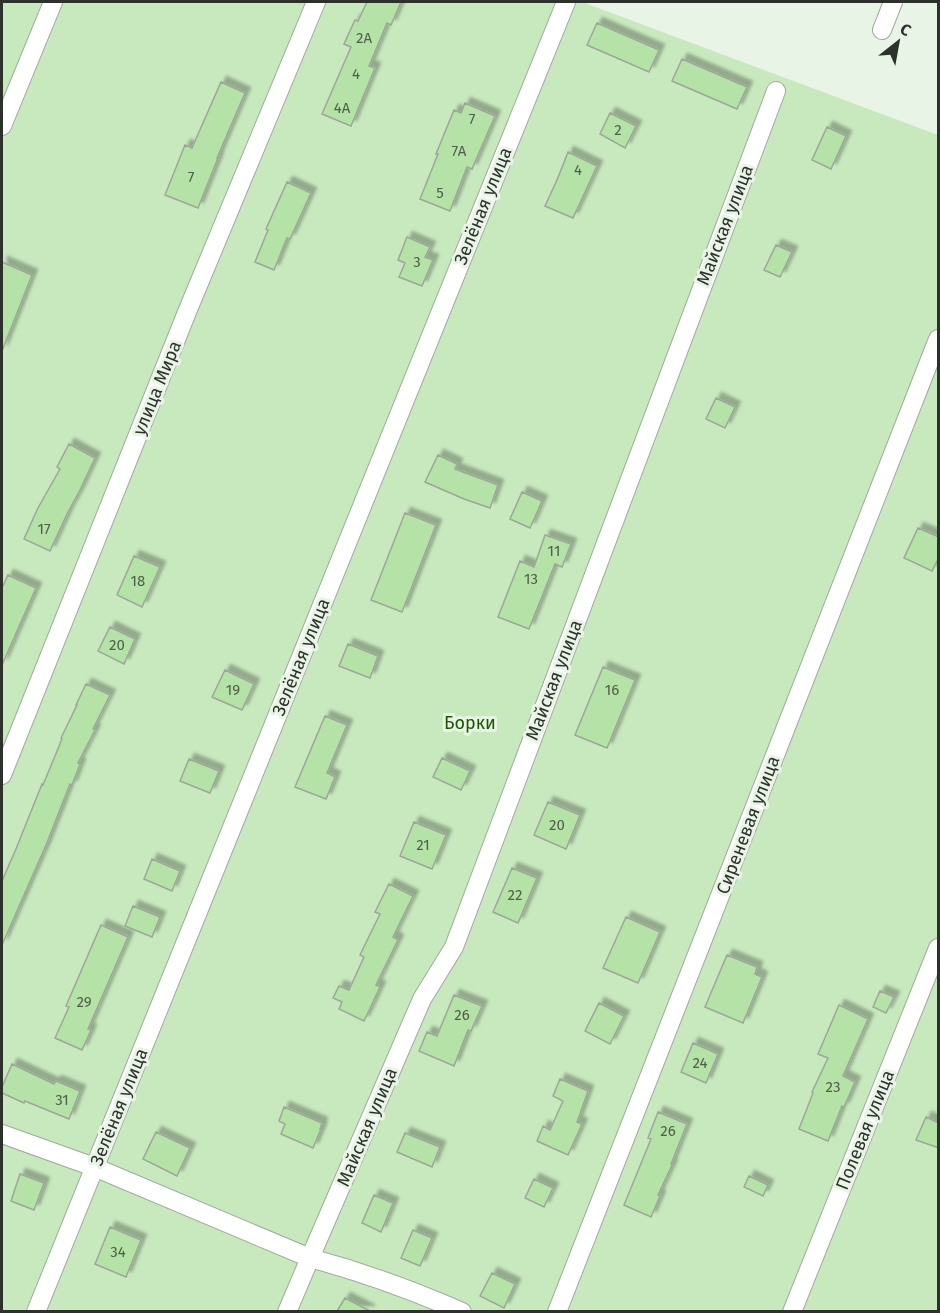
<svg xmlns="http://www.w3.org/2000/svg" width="940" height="1313" font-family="'Fira Sans',sans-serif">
  <defs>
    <filter id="shadow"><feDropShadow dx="5.5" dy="-5.5" stdDeviation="1.5" flood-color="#0004"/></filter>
  </defs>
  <rect width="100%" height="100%" fill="#e8f4e5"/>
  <path fill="#c8e8be" d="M2,2H582L938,135V1311L2,1312Z"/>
  <path fill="#b5e3a7" stroke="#9ca799" stroke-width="1.5" filter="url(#shadow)" d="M367,2H401L391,25L387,23L369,66L375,68L351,126L322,114L351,47L344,44L355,20L358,21Z
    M597,23L659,50L649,72L587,45Z
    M682,59L747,87L737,109L672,81Z
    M221,82L245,93L217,158H218L198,208L165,195L185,145L192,148Z
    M465,103L495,116L472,169L467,167L450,211L420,199L438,154H436L454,110L461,113Z
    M610,113L636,126L625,148L600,134Z
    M827,127L846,136L831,169L812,160Z
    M568,152L597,166L573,218L545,206L557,180Z
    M287,182L311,193L290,239L287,238L274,270L255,262L268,230L266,229Z
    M407,237L430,247L425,257L433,260L422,286L399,277L405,263L398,260Z
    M776,245L792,252L780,277L764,270Z
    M2,262L32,275L2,351Z
    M716,398L735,407L725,428L706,419Z
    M69,444L95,458L80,490L67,514L50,551L24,539L38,508L60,469L57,467Z
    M438,455L457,464L455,469L498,485L490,508L464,499L425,482Z
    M522,492L542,501L530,528L510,519Z
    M405,513L436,525L402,612L371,600Z
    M918,528L939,537V557L932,571L904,558Z
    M545,535L571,544L562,567L555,564L529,629L498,617L520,561L534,567Z
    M134,556L160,567L142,607L117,595Z
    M8,575L36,588L2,665V588Z
    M110,627L135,639L124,664L98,651Z
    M348,644L378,656L370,678L339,666Z
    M603,667L635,680L607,748L575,735Z
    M225,670L254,684L242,710L212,697Z
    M86,684L110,695L93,729L95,730L78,763L80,764L72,785L70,784L46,845L2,945V881L16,849L42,784L43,785L62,739L61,738L77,705H76Z
    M325,716L347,725L327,773L335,777L326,799L295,787Z
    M442,758L470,771L461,790L433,777Z
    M189,759L219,771L210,793L180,781Z
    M548,802L580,815L566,849L534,835Z
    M414,822L446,835L432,869L400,856Z
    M152,859L180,871L172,891L144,879Z
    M512,868L537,878L518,923L493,912Z
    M389,884L413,896L393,937L398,940L376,985L380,987L364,1021L339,1009L342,1002L333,998L339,986L349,990L364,957L360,955L380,914L375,912Z
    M133,906L160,917L152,937L125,926Z
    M626,917L660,932L638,983L603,968Z
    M101,925L128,937L88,1029L91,1030L82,1050L55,1038L69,1007L66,1006Z
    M727,955L757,967L755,974L762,977L743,1023L705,1007Z
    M880,991L894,997L886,1013L873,1007Z
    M454,995L482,1006L471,1031L468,1030L454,1066L419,1051L427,1032L437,1036Z
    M599,1003L624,1016L610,1044L585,1031Z
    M839,1005L868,1019L843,1076L855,1082L844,1107L842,1106L828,1141L799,1129L813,1093L812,1092L828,1058L818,1054Z
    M693,1043L718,1054L706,1083L681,1072Z
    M12,1064L54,1084L56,1081L80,1091L69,1119L25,1101L24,1103L2,1093V1087Z
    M560,1079L588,1091L577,1122L582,1124L568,1155L537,1141L543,1126L550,1130L563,1101L553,1096Z
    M284,1107L322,1123L320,1129H321L313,1148L281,1134L285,1124L279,1121Z
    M658,1112L687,1124L671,1164L672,1165L658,1195L660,1196L651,1217L624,1205L651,1139L648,1138Z
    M926,1117L939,1123V1148L916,1140Z
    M156,1132L190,1148L177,1176L143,1159Z
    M405,1133L440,1147L432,1167L397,1152Z
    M20,1174L44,1183L34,1210L11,1201Z
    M749,1176L768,1185L763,1196L744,1187Z
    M534,1179L553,1188L544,1207L525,1198Z
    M374,1195L393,1203L381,1232L362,1223Z
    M110,1227L141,1240L126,1277L95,1264Z
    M413,1230L432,1238L420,1266L401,1258Z
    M492,1273L515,1284L504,1308L480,1296Z
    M345,1298L370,1311H337Z"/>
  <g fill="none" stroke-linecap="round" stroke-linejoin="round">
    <defs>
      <path id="minor" d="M882,30L893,2
        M2,126L53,2
        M2,775L187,312L316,2
        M2,1134L94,1167L310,1258L422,999L454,947L776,91
        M36,1312L566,2
        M287,1312L310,1258C362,1272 412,1290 462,1312
        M557,1312L938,339
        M792,1312L938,948"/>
    </defs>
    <use href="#minor" stroke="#9faa9c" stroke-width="20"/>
    <use href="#minor" stroke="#fff" stroke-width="18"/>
  </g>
  <g text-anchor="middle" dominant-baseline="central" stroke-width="6" stroke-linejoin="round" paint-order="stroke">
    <g font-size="15" fill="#4f5e4a">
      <text x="364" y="38">2А</text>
      <text x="356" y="74">4</text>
      <text x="342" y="108">4А</text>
      <text x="472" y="119">7</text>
      <text x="618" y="130">2</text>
      <text x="459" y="151">7А</text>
      <text x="578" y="170">4</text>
      <text x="191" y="177">7</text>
      <text x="440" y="193">5</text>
      <text x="417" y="262">3</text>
      <text x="44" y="529">17</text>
      <text x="554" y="551">11</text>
      <text x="531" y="579">13</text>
      <text x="138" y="581">18</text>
      <text x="117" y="645">20</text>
      <text x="233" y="690">19</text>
      <text x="612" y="690">16</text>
      <text x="557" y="825">20</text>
      <text x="423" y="845">21</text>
      <text x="515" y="895">22</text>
      <text x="84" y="1002">29</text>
      <text x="462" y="1015">26</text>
      <text x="700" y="1063">24</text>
      <text x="833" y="1087">23</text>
      <text x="62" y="1100">31</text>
      <text x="668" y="1131">26</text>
      <text x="118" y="1252">34</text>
    </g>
    <g font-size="18" fill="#2d312b" stroke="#e8f4e5">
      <text transform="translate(483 206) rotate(-68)">Зелёная улица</text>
      <text transform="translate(725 225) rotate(-69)">Майская улица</text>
      <text transform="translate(157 388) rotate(-68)">улица Мира</text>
      <text transform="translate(301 657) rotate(-68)">Зелёная улица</text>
      <text transform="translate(554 680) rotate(-69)">Майская улица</text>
      <text transform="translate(748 825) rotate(-69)">Сиреневая улица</text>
      <text transform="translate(119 1107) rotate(-68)">Зелёная улица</text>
      <text transform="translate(367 1127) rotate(-67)">Майская улица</text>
      <text transform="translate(865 1130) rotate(-68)">Полевая улица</text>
    </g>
    <g font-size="18" fill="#1e5702" stroke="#e8f4e5">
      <text x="470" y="723">Борки</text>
    </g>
  </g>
  <rect width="940" height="1313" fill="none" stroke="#2d312b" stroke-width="6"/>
  <g transform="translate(898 42) rotate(31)" stroke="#e8f4e5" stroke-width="4.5" paint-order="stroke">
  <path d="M0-4.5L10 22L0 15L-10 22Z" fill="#2d312b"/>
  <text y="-9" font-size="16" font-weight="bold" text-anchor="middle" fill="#2d312b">С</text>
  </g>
</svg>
